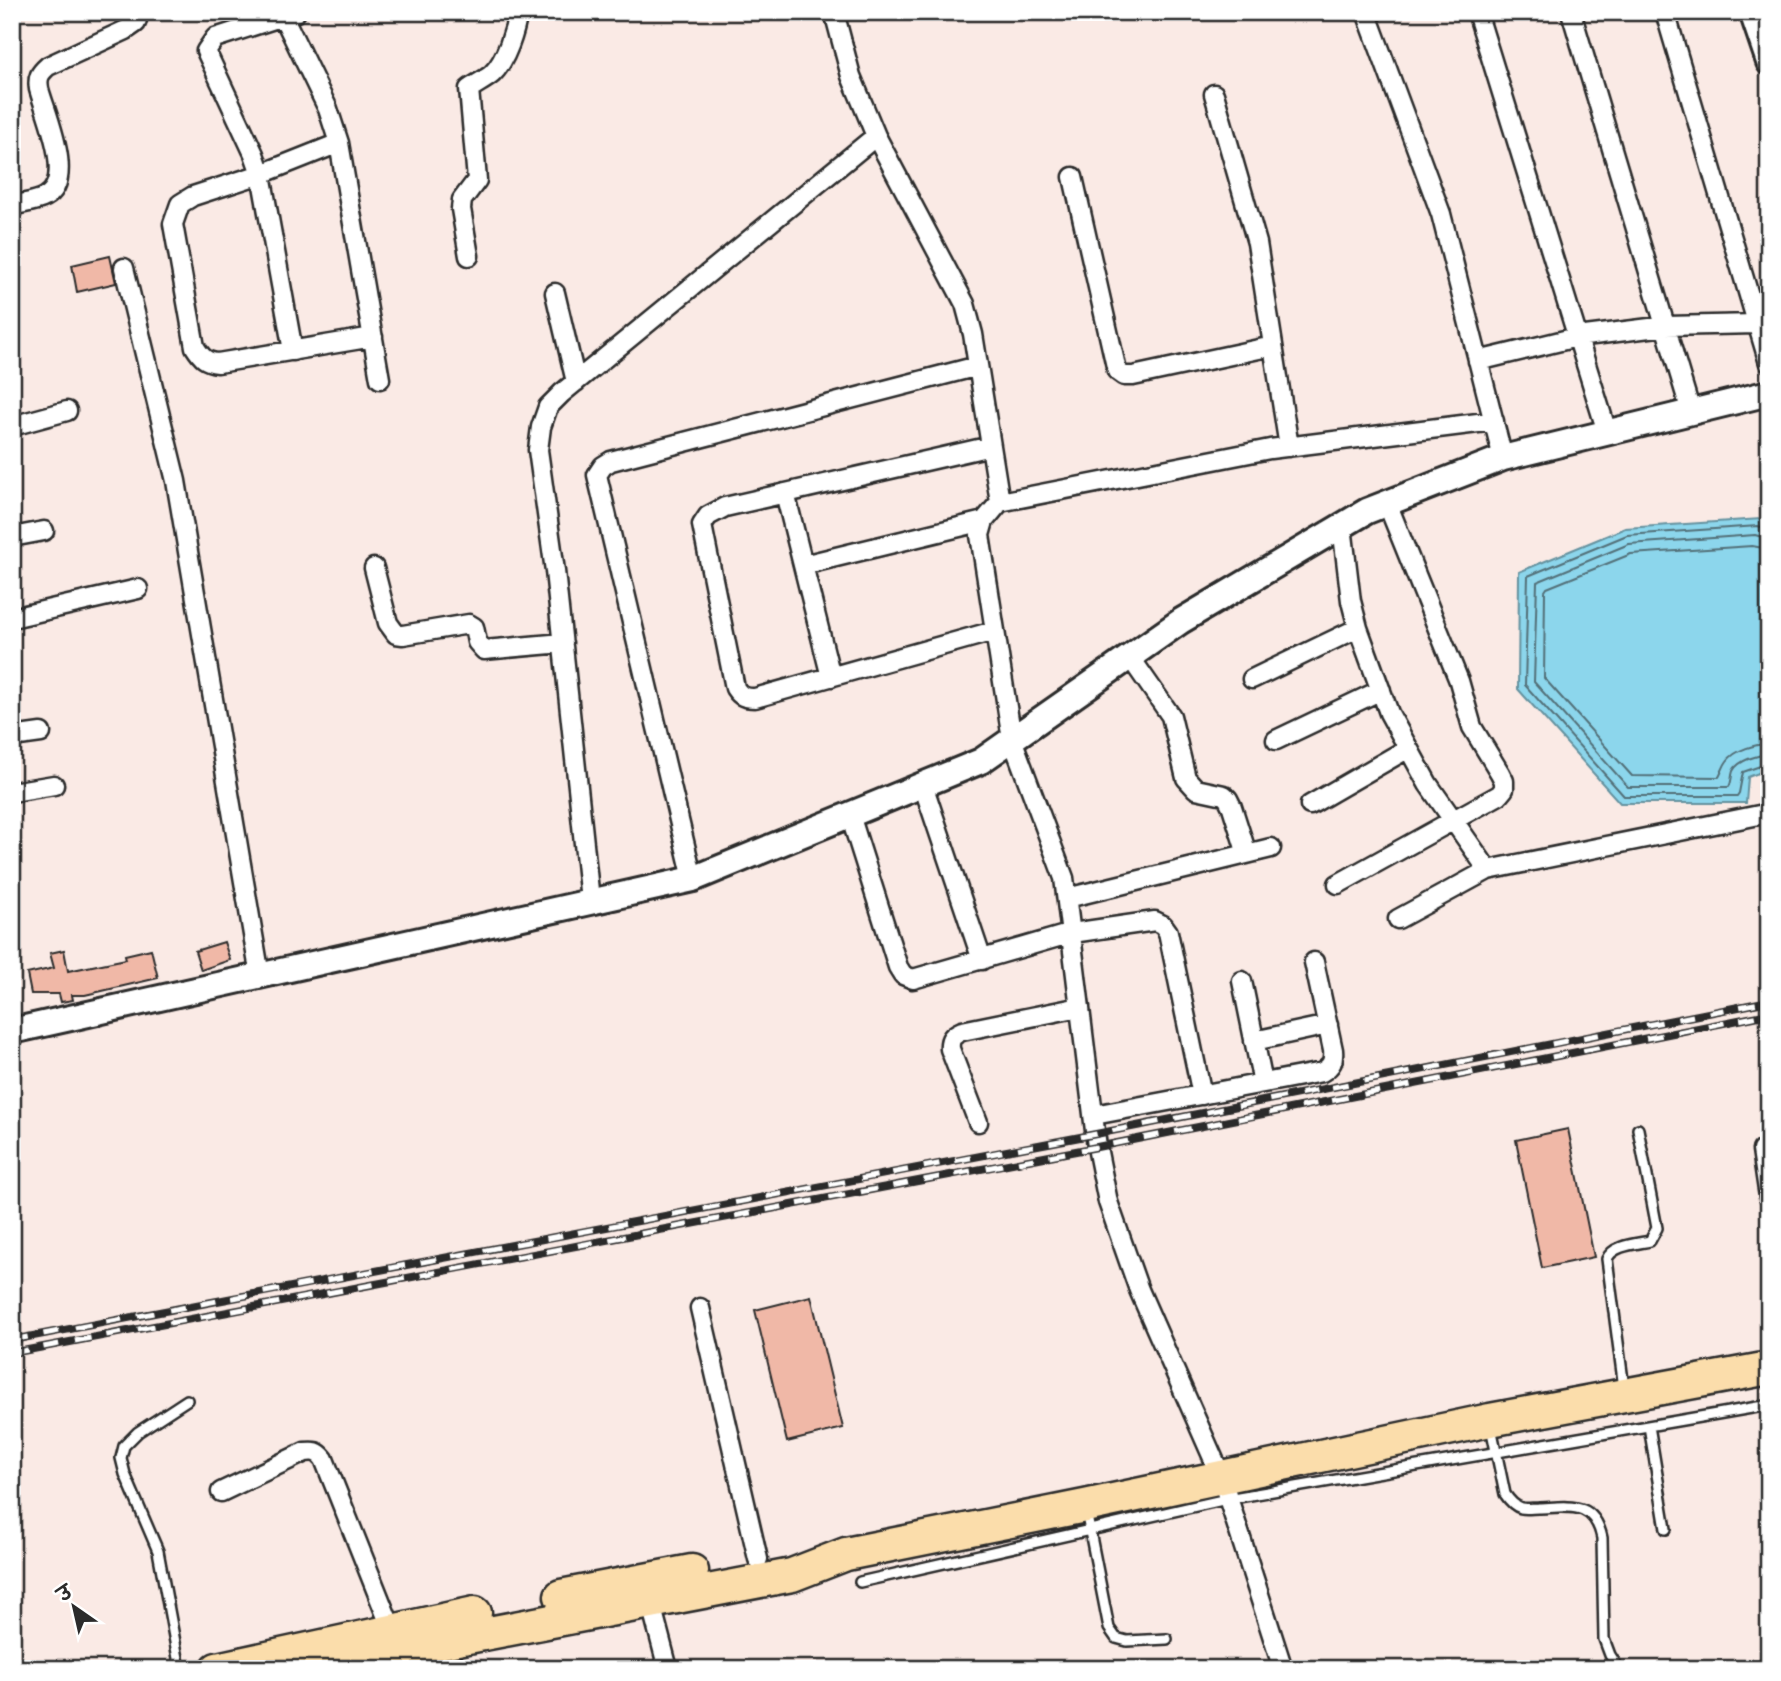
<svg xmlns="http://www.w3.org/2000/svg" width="1781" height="1681" font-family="'Balsamiq Sans','Playpen Sans Deva',sans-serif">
  <rect width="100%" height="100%" fill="#faeae5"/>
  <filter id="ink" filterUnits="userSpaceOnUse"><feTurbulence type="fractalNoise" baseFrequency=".0143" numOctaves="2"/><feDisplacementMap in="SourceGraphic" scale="14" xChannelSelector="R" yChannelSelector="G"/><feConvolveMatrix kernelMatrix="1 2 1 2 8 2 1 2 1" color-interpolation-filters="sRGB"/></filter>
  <g filter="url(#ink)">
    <path fill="#8cd6ec" stroke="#65929f" stroke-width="2" d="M1761,519L1769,525V769L1748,777L1746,803H1620L1518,689L1519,572L1625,528Z"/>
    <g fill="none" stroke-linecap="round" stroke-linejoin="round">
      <path stroke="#526f78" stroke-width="2" d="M1769,530L1758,526L1627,535L1528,576L1525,685L1624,796H1737L1739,793L1743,772L1769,763
        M1769,539L1755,535L1629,544L1537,582L1534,682L1628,787H1729C1732,782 1731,777 1733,771C1738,760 1758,755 1769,754
        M1769,549L1752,546L1631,554L1547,588L1545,591L1544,678L1632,776L1719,777C1722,772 1723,766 1727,761C1735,750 1755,744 1769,744"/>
    </g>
    <path fill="#f0b8a7" stroke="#2b2b2b" stroke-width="2" d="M110,256L116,283L77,292L72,265Z
      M224,942L230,960L201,970L195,951Z
      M151,949L158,978L85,995H72L73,1000L61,1002L59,994H31L27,974L54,968L50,953L64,950L68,971L126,959L125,955Z
      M1568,1129L1594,1257L1542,1268L1516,1140Z
      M811,1296L843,1428L787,1442L755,1310Z"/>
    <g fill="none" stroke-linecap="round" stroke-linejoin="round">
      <defs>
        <path id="lane" d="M1624,1388L1607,1259C1613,1245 1636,1244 1650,1241L1657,1228L1638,1129
          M1649,1426L1666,1529
          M1491,1427L1505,1494C1509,1500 1514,1506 1521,1508C1526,1509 1533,1508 1538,1508C1569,1507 1594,1500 1602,1538L1604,1639L1610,1655L1619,1669
          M1086,1511L1109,1628L1116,1638L1127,1641L1167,1639
          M860,1582L1227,1499L1769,1405
          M180,1669L158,1551L125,1474L121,1458L124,1446L138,1432L187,1400"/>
        <path id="street" d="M834,12L851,76L876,136L965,304L973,334L1000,502L1270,449L1494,421
          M1366,12L1441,214L1503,458
          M1477,12L1607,432
          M1571,12L1691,412
          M1665,12L1769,363
          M283,16L328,109L339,143L380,379
          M1214,94L1257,243L1289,447
          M339,143L261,174L193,196L180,204L173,224L195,347C202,358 206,362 218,363L373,337
          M1073,177L1117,371L1124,376H1133L1273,346
          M12,206C22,203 36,202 45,197C76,181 46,115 39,89C37,77 40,73 48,66L126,30L136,23L139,12
          M469,256L461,209L462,200L477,180L469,89C476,84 485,80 492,74C506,61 515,31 518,12
          M124,268L176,481L260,976
          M555,293L576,382
          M293,351L261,174L254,154L206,51L215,38L296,12
          M1478,361L1577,337L1666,326L1757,324
          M12,426L67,411
          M991,446L725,507L708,516L702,525L735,688C741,697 745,698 755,698L994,631
          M785,493L831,677
          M1000,502L984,521L980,535L1012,739L1064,878L1097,1147L1108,1202L1139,1290L1221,1476L1283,1669
          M1342,526L1351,601L1358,628L1389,713L1428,784L1488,870
          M12,537L44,531
          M803,565L984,521
          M374,568L388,623L396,634L403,635L469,624L474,627L477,642L484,650L563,643
          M12,618L138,589
          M1130,657L1171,716L1186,778L1196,789L1224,795L1228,799L1232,807L1247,854
          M1252,679L1358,628
          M12,737L41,733
          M1276,740L1381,690
          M923,785L982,960
          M12,792L54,785
          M1310,805L1407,749
          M850,815L898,967L903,975L913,979L1072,933L1155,921L1163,925L1168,932L1202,1095
          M693,879L597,475L603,466L611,461L978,366
          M1338,884L1499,795L1504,789V781L1500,773L1472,727L1459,681L1387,503
          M1067,898L1271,848
          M590,900L555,571L538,450L541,427L548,407L562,393L876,136
          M1398,919L1488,870L1769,813
          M1242,981L1263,1083
          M1254,1041L1328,1025
          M1094,1115L1322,1072C1332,1066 1334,1061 1333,1050L1314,962
          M978,1122L950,1049C949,1038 953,1035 962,1031L1080,1007
          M1762,1150L1769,1197
          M700,1308L758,1559
          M221,1492L305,1452C314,1451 318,1451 324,1459L392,1630
          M650,1600L668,1669"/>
        <path id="secondary" d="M1752,12L1769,62
          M12,1031L693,879L981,761L1181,621L1367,511L1503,458L1769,393"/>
        <path id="highway" d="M561,1596L692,1571
          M217,1669L475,1613
          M328,1669L447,1641L792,1575L846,1554L1085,1506L1490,1420L1769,1368"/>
      </defs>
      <use href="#lane" stroke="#2b2b2b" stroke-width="14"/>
      <use href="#street" stroke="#2b2b2b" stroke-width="23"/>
      <use href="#secondary" stroke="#2b2b2b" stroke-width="30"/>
      <use href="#highway" stroke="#2b2b2b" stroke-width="37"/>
      <use href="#lane" stroke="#fff" stroke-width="9"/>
      <use href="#street" stroke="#fff" stroke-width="18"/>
      <use href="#secondary" stroke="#fff" stroke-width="24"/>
      <use href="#highway" stroke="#fbddab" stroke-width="32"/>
      <defs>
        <path id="rail" d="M12,1340L1096,1134L1769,1001
          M12,1353L1097,1147L1769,1014"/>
      </defs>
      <use href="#rail" stroke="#2b2b2b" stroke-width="8"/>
      <use href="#rail" stroke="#fff" stroke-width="5" stroke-dasharray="16" stroke-linecap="butt"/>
    </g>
  </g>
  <rect width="1781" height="1681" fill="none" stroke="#fff" stroke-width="42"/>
  <rect x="21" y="21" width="1739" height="1639" fill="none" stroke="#2b2b2b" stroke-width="2.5" filter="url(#ink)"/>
  <g transform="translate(74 1607) rotate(326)" stroke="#ffffff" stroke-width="5" paint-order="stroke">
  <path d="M0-5L12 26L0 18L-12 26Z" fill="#2b2b2b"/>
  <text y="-10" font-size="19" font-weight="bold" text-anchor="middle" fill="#2b2b2b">उ</text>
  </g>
</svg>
